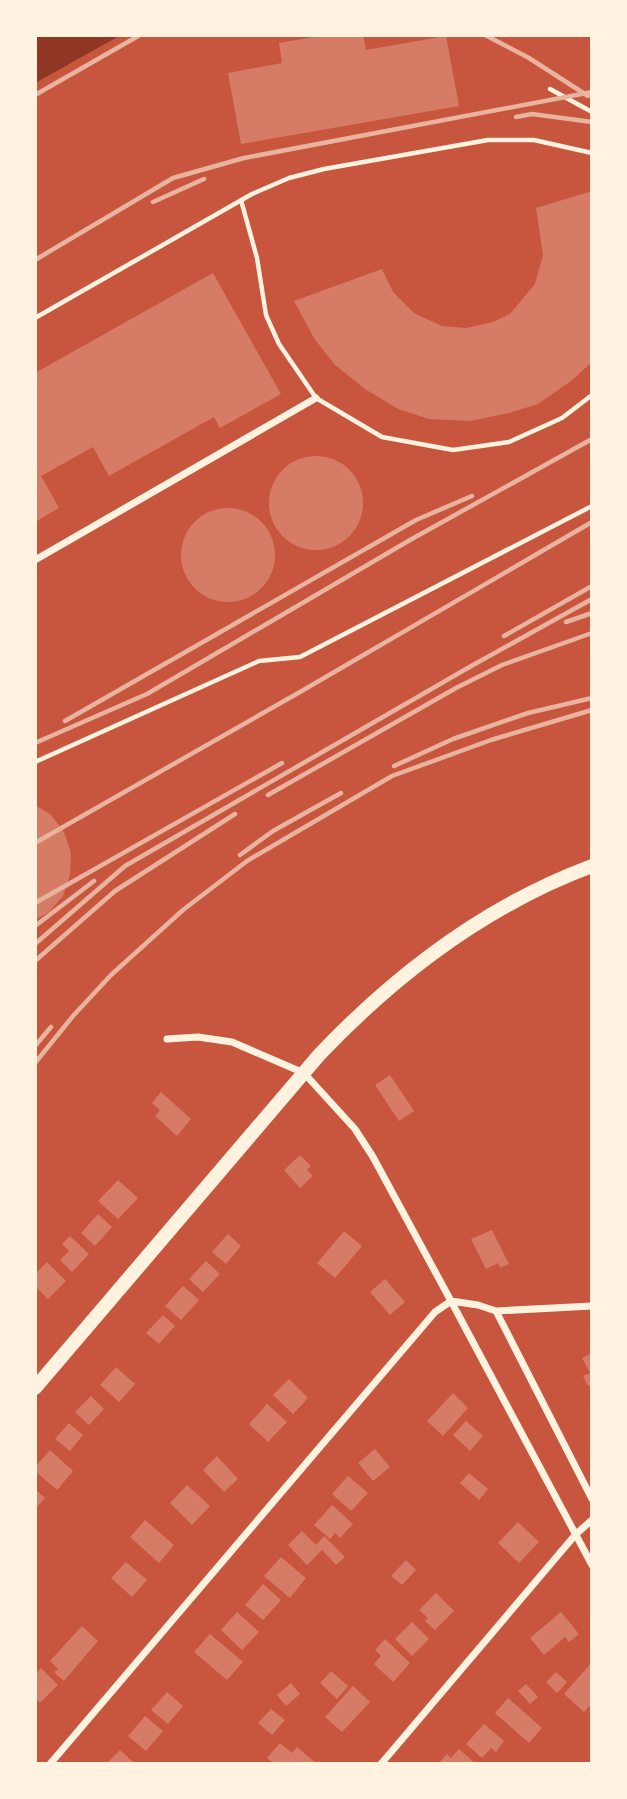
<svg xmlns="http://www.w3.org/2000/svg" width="627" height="1799" font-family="'Asap Condensed',sans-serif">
  <rect width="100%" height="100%" fill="#c8553d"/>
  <path fill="#8f3625" d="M35,35H121L35,83Z"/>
  <path fill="#d67c66" d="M325,35H363L366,50L446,36L459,106L241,144L228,73L282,63L279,43Z
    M592,191V362L571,381L538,404L509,413L470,421L429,419L398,409L365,389L334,364L314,338L294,301L382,269L393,292L414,313L442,326L466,328L493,322L510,314L535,284L543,255L536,208Z
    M213,273L281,394L220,428L214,417L109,476L93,447L41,476L59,508L35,522V373Z
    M269 503a47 47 0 1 1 94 0a47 47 0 1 1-94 0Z
    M181 555a47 47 0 1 1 94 0a47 47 0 1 1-94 0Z
    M35,805L51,815L64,832L71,853L70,875L63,896L49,912L35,920Z
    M390,1075L414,1111L399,1121L375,1085Z
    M161,1092L191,1119L177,1136L155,1116L160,1110L152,1103Z
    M300,1155L311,1166L307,1170L313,1176L300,1188L284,1170Z
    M118,1180L138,1198L118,1219L98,1201Z
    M98,1214L112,1227L95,1246L81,1233Z
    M492,1230L509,1264L500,1268L498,1263L486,1269L471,1239Z
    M344,1231L362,1246L335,1278L317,1263Z
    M228,1234L241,1246L226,1264L212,1252Z
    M70,1236L89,1254L72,1272L60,1260L69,1251L62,1244Z
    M206,1261L220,1274L203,1292L189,1279Z
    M47,1262L66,1281L48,1299L35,1286V1274Z
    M385,1279L405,1302L390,1315L370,1292Z
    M183,1286L199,1300L181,1320L165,1306Z
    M163,1315L175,1326L159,1344L146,1333Z
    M592,1353V1384L588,1386L583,1376L590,1373L582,1358Z
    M116,1367L135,1384L119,1402L100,1385Z
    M289,1379L308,1398L293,1414L273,1395Z
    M453,1393L468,1408L443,1436L427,1421Z
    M91,1396L104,1409L89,1425L75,1412Z
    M267,1404L287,1422L268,1442L249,1424Z
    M466,1421L483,1436L470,1451L453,1435Z
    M69,1423L83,1435L70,1451L55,1439Z
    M375,1449L390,1467L373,1481L358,1463Z
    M50,1450L73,1471L57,1490L35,1471V1467Z
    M217,1456L238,1479L224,1492L203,1470Z
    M469,1473L488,1489L479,1500L460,1483Z
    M348,1476L368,1493L351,1511L332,1494Z
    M187,1485L210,1506L192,1525L170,1503Z
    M35,1489L45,1498L35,1509Z
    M332,1505L353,1524L340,1538L335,1533L330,1539L314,1525Z
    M145,1520L174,1545L159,1563L130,1537Z
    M518,1522L539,1542L519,1563L498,1543Z
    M302,1531L316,1545L324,1536L345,1557L336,1565L322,1550L307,1565L288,1545Z
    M281,1557L306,1578L290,1598L264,1576Z
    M406,1560L416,1570L402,1585L391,1576Z
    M126,1562L147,1580L132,1597L111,1578Z
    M263,1584L281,1600L263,1620L245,1605Z
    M436,1593L454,1611L435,1630L425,1621L428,1618L419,1610Z
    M237,1612L259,1632L242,1650L221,1630Z
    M561,1612L579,1634L569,1642L565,1637L544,1655L530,1638Z
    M412,1622L429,1639L412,1656L395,1639Z
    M82,1626L98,1641L64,1681L54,1672L58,1669L50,1661Z
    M210,1634L243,1662L227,1680L194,1652Z
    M385,1639L410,1663L393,1682L374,1664L381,1656L375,1650Z
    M592,1662V1703L584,1712L564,1694Z
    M41,1668L58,1685L40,1703L35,1698V1674Z
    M331,1671L348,1686L337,1699L320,1683Z
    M556,1672L567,1682L557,1693L546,1682Z
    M291,1683L300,1694L286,1706L277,1695Z
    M526,1684L538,1697L530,1704L518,1691Z
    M353,1686L370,1702L342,1732L325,1717Z
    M167,1692L183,1706L168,1724L151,1710Z
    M508,1698L542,1728L529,1743L495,1713Z
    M271,1709L285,1720L272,1735L258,1723Z
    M145,1716L163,1731L146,1751L128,1736Z
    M484,1724L504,1741L496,1752L491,1748L482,1758L466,1744Z
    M280,1743L292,1753L297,1747L317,1764H275L267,1758Z
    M459,1749L476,1764H438L447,1754L451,1758Z
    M120,1750L135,1764H106Z"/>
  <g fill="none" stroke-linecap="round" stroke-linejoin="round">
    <path stroke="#fff3e0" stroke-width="4.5" d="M550,89L592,112
      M241,200L257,258L266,315L279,344L316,398L382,437L453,450L509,442L562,418L592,395
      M35,318L252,194L289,178L324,169L488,140H534L592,153
      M35,762L259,661L300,657L592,506"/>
    <path stroke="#fff3e0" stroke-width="7" d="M35,560L316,398
      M167,1039L198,1037L232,1042L304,1073L355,1129L373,1157L451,1301L478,1305L496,1311L592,1499
      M496,1311L592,1306
      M50,1764L435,1312L451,1301L592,1565
      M381,1764L576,1534L592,1520"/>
    <path stroke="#fff3e0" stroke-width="14" d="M35,1388L319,1055C395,975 487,905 592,866"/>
    <path stroke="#e9b49f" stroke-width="4.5" d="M485,35L529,58L588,96
      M35,95L140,35
      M516,117L532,114L592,122
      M153,202L204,179
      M35,260L173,178L244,158L592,92
      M566,622L592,613
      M504,636L592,586
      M65,721L416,520L472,496
      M35,743L147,694L410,540L592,439
      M394,766L453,739L528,713L592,698
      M268,795L456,688L502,665L592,633
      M35,843L300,692L592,522
      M240,855L273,831L341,793
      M35,903L282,763
      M35,926L94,881
      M35,944L125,866L473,665L592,599
      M35,961L115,891L235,814
      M35,1046L51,1027
      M35,1063L73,1016L111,975L183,910L247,861L392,776L491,740L592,710"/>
  </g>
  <rect width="627" height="1799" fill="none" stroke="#fff3e0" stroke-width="74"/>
</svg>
